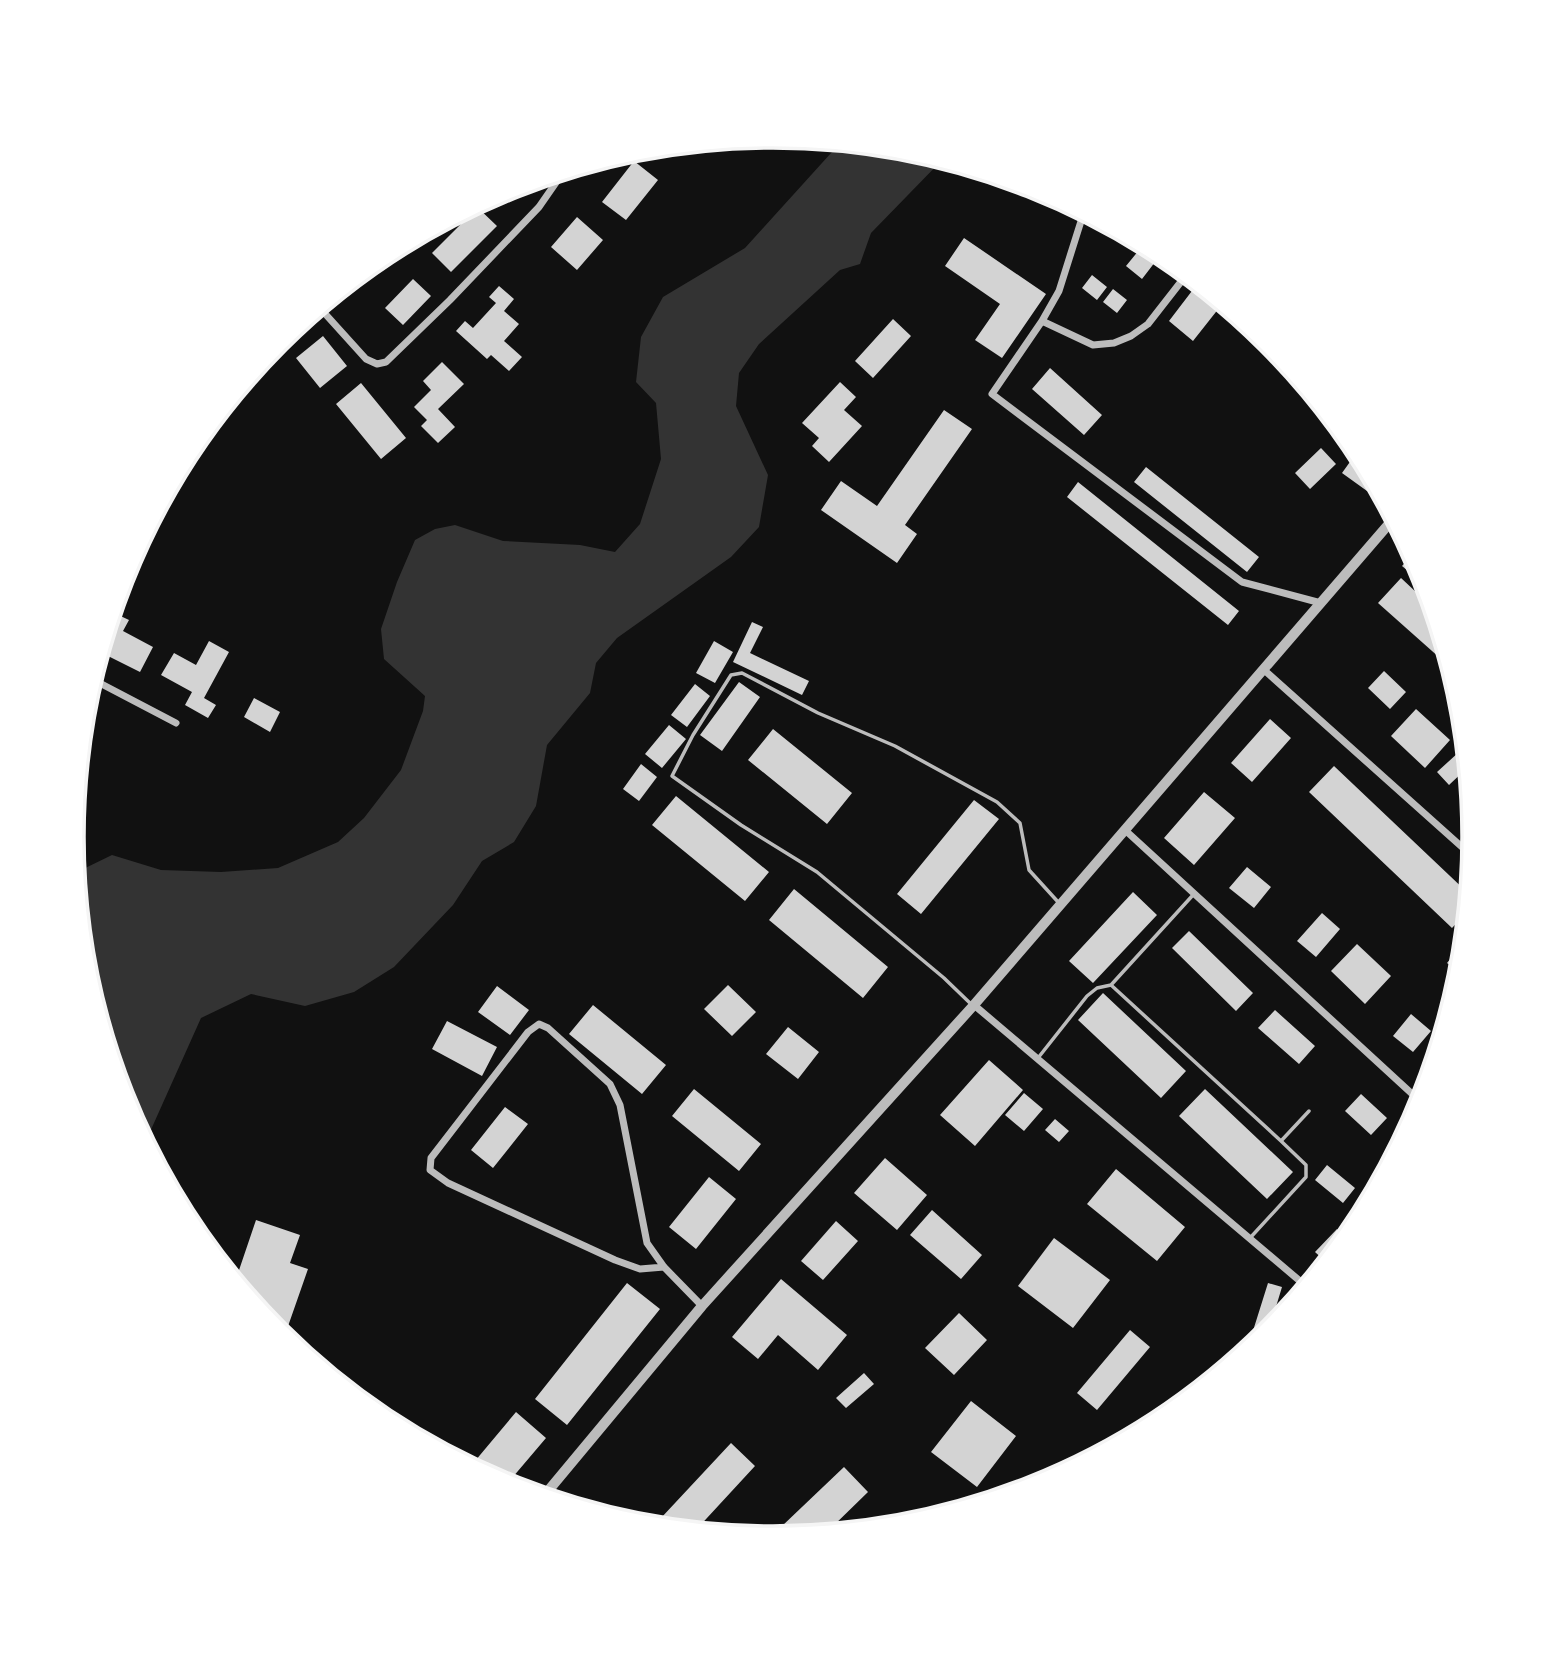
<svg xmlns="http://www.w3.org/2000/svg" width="1546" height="1674" font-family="Barlow,sans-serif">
  <rect width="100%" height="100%" fill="#111"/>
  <path fill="#333" d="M841,142L910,149L943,159L871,233L860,264L840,270L759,344L739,373L736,406L768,475L759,527L731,557L617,638L596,663L590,693L547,745L536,806L514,842L482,861L453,905L394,967L354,992L305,1006L251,994L201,1018L145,1143L125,1105L85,973L75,873L112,855L161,870L221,872L278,868L338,842L364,818L401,770L423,711L425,696L384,659L381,629L397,582L415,540L435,529L455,525L503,541L580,545L615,552L640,524L661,459L656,403L636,382L641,337L663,297L745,248Z"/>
  <path fill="#d3d3d3" d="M634,161L658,180L626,220L602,202Z
    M475,205L497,226L451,272L432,253L464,221L457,215Z
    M577,217L603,240L577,270L551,247Z
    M964,238L1046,294L1002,358L975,340L1000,304L945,266Z
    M1144,244L1162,253L1142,279L1126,266Z
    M1092,275L1107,287L1097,300L1082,288Z
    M413,279L431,296L403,325L385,308Z
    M1198,283L1223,303L1193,341L1169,321Z
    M499,286L514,299L504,311L519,324L504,341L522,357L509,371L491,355L487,359L456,331L465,321L473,328L496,303L489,297Z
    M1113,289L1127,300L1117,313L1103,302Z
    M893,319L911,336L873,378L855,361Z
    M323,336L347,366L320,388L296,358Z
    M442,362L464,384L438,409L455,427L438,443L421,426L427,420L414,407L431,390L423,381Z
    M1050,368L1102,415L1084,435L1032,389Z
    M840,382L856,397L844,410L862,426L829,462L812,446L819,438L802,423Z
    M361,383L406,438L381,459L336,404Z
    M944,410L972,429L905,525L917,534L897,563L821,510L841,481L877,506Z
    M1321,448L1336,464L1310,489L1295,473Z
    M1352,459L1369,471L1374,481L1367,491L1342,473Z
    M1146,467L1259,557L1247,572L1134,482Z
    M1078,482L1239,611L1228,625L1067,497Z
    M1410,557L1419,565L1427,587L1402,566Z
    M1401,578L1432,607L1446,653L1441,659L1378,603Z
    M112,612L129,620L123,631L153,647L140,672L106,655L99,669L95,667Z
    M752,622L763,627L750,653L809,681L802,695L733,662Z
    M209,641L229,652L204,698L216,705L208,718L185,705L192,692L161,675L174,653L196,665Z
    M714,641L733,652L715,683L696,673Z
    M1384,671L1406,692L1390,709L1368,688Z
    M739,682L760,697L722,751L700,735Z
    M695,684L710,696L687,727L671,715Z
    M254,698L280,712L270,732L244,717Z
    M1416,709L1450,740L1425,768L1391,736Z
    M1270,719L1291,738L1252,782L1231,763Z
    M669,725L686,739L662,768L645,754Z
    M773,729L852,793L827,824L748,760Z
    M1459,752L1467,760V768L1449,785L1437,772Z
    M641,764L657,777L639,801L623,789Z
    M1334,766L1469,894L1467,912L1452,928L1309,792Z
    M1204,792L1235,818L1194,865L1164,838Z
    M676,796L769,872L745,901L652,825Z
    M974,800L999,819L921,914L897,894Z
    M1247,867L1271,887L1254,908L1229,888Z
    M794,889L888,967L863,998L769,920Z
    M1133,892L1157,915L1093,983L1069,961Z
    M1322,913L1340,929L1316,957L1297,941Z
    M1189,931L1253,993L1236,1011L1172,948Z
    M1464,942L1461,974L1447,963Z
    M1357,944L1391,976L1365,1004L1331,971Z
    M728,985L756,1012L732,1036L704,1009Z
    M497,986L529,1010L510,1035L478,1012Z
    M1103,993L1186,1071L1161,1098L1078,1020Z
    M593,1005L666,1065L642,1094L569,1034Z
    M1275,1010L1315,1046L1299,1064L1258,1028Z
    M1411,1014L1431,1031L1413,1052L1393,1036Z
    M447,1021L497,1047L482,1076L432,1049Z
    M788,1027L819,1052L798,1079L766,1054Z
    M1438,1050L1429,1077L1421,1070Z
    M989,1060L1023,1090L975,1146L940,1115Z
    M694,1089L761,1144L739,1171L672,1116Z
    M1205,1089L1293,1172L1267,1199L1179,1116Z
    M1024,1093L1043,1109L1024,1131L1005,1115Z
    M1361,1094L1387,1118L1371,1135L1345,1111Z
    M505,1107L528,1124L493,1168L471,1150Z
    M1055,1119L1069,1131L1059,1142L1045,1130Z
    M885,1158L927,1195L897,1230L854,1193Z
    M1327,1165L1355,1188L1343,1203L1315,1180Z
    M1116,1169L1185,1227L1157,1261L1087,1204Z
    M709,1177L736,1199L696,1249L669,1227Z
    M932,1210L982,1255L961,1279L910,1235Z
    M256,1220L300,1235L290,1263L308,1269L286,1332L273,1327L235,1282Z
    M836,1221L858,1241L823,1280L801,1261Z
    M1337,1229L1346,1238L1327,1263L1315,1252Z
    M1054,1238L1110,1280L1073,1328L1018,1286Z
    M781,1279L847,1335L818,1370L778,1335L758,1359L732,1337Z
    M627,1283L660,1309L567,1425L535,1399Z
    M1268,1283L1282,1287L1268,1333L1263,1338L1252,1334Z
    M959,1313L987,1340L954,1375L925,1348Z
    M1130,1330L1150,1347L1097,1410L1077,1393Z
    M864,1373L874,1384L846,1408L836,1398Z
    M971,1401L1016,1436L977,1487L931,1452Z
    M516,1412L546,1438L506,1485L470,1467Z
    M731,1443L755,1466L695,1531L672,1528L661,1518Z
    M844,1467L868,1492L826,1533L790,1537L781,1527Z"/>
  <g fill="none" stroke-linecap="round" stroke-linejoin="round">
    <path stroke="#bcbcbc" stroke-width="3.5" d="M1111,985L1193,895
      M972,1005L944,978L817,872L741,825L672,776L693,735L731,675L742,673L818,713L895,746L997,802L1020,823L1029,870L1059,903
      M1038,1058L1087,996L1097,988L1111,985L1281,1141L1309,1111
      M1250,1238L1306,1177V1165L1281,1141
      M1299,1297L1305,1285"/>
    <path stroke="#bcbcbc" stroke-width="7" d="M1082,211V218L1059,291L1042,321L992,394L1242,582L1321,603
      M319,307L366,359L377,364L386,362L450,300L539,207L564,171
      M1042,321L1093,345L1114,343L1131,336L1148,324L1187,274
      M1263,669L1472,856
      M92,679L176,723
      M1125,830L1422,1103
      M974,1005L1307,1287
      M664,1267L640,1269L615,1260L448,1183L430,1170L431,1158L528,1032L539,1024L548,1028L610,1084L620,1105L647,1243L664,1267L702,1306"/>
    <path stroke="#bcbcbc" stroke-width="10" d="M543,1497L702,1306L973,1006L1394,518"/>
  </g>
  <path d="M0 0H1546V1674H0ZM84 837a689 689 0 1 1 1378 0a689 689 0 1 1-1378 0Z" fill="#fff" fill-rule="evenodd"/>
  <path fill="none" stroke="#f5f5f5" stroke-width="3.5" d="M84 837a689 689 0 1 1 1378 0a689 689 0 1 1-1378 0Z"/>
</svg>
